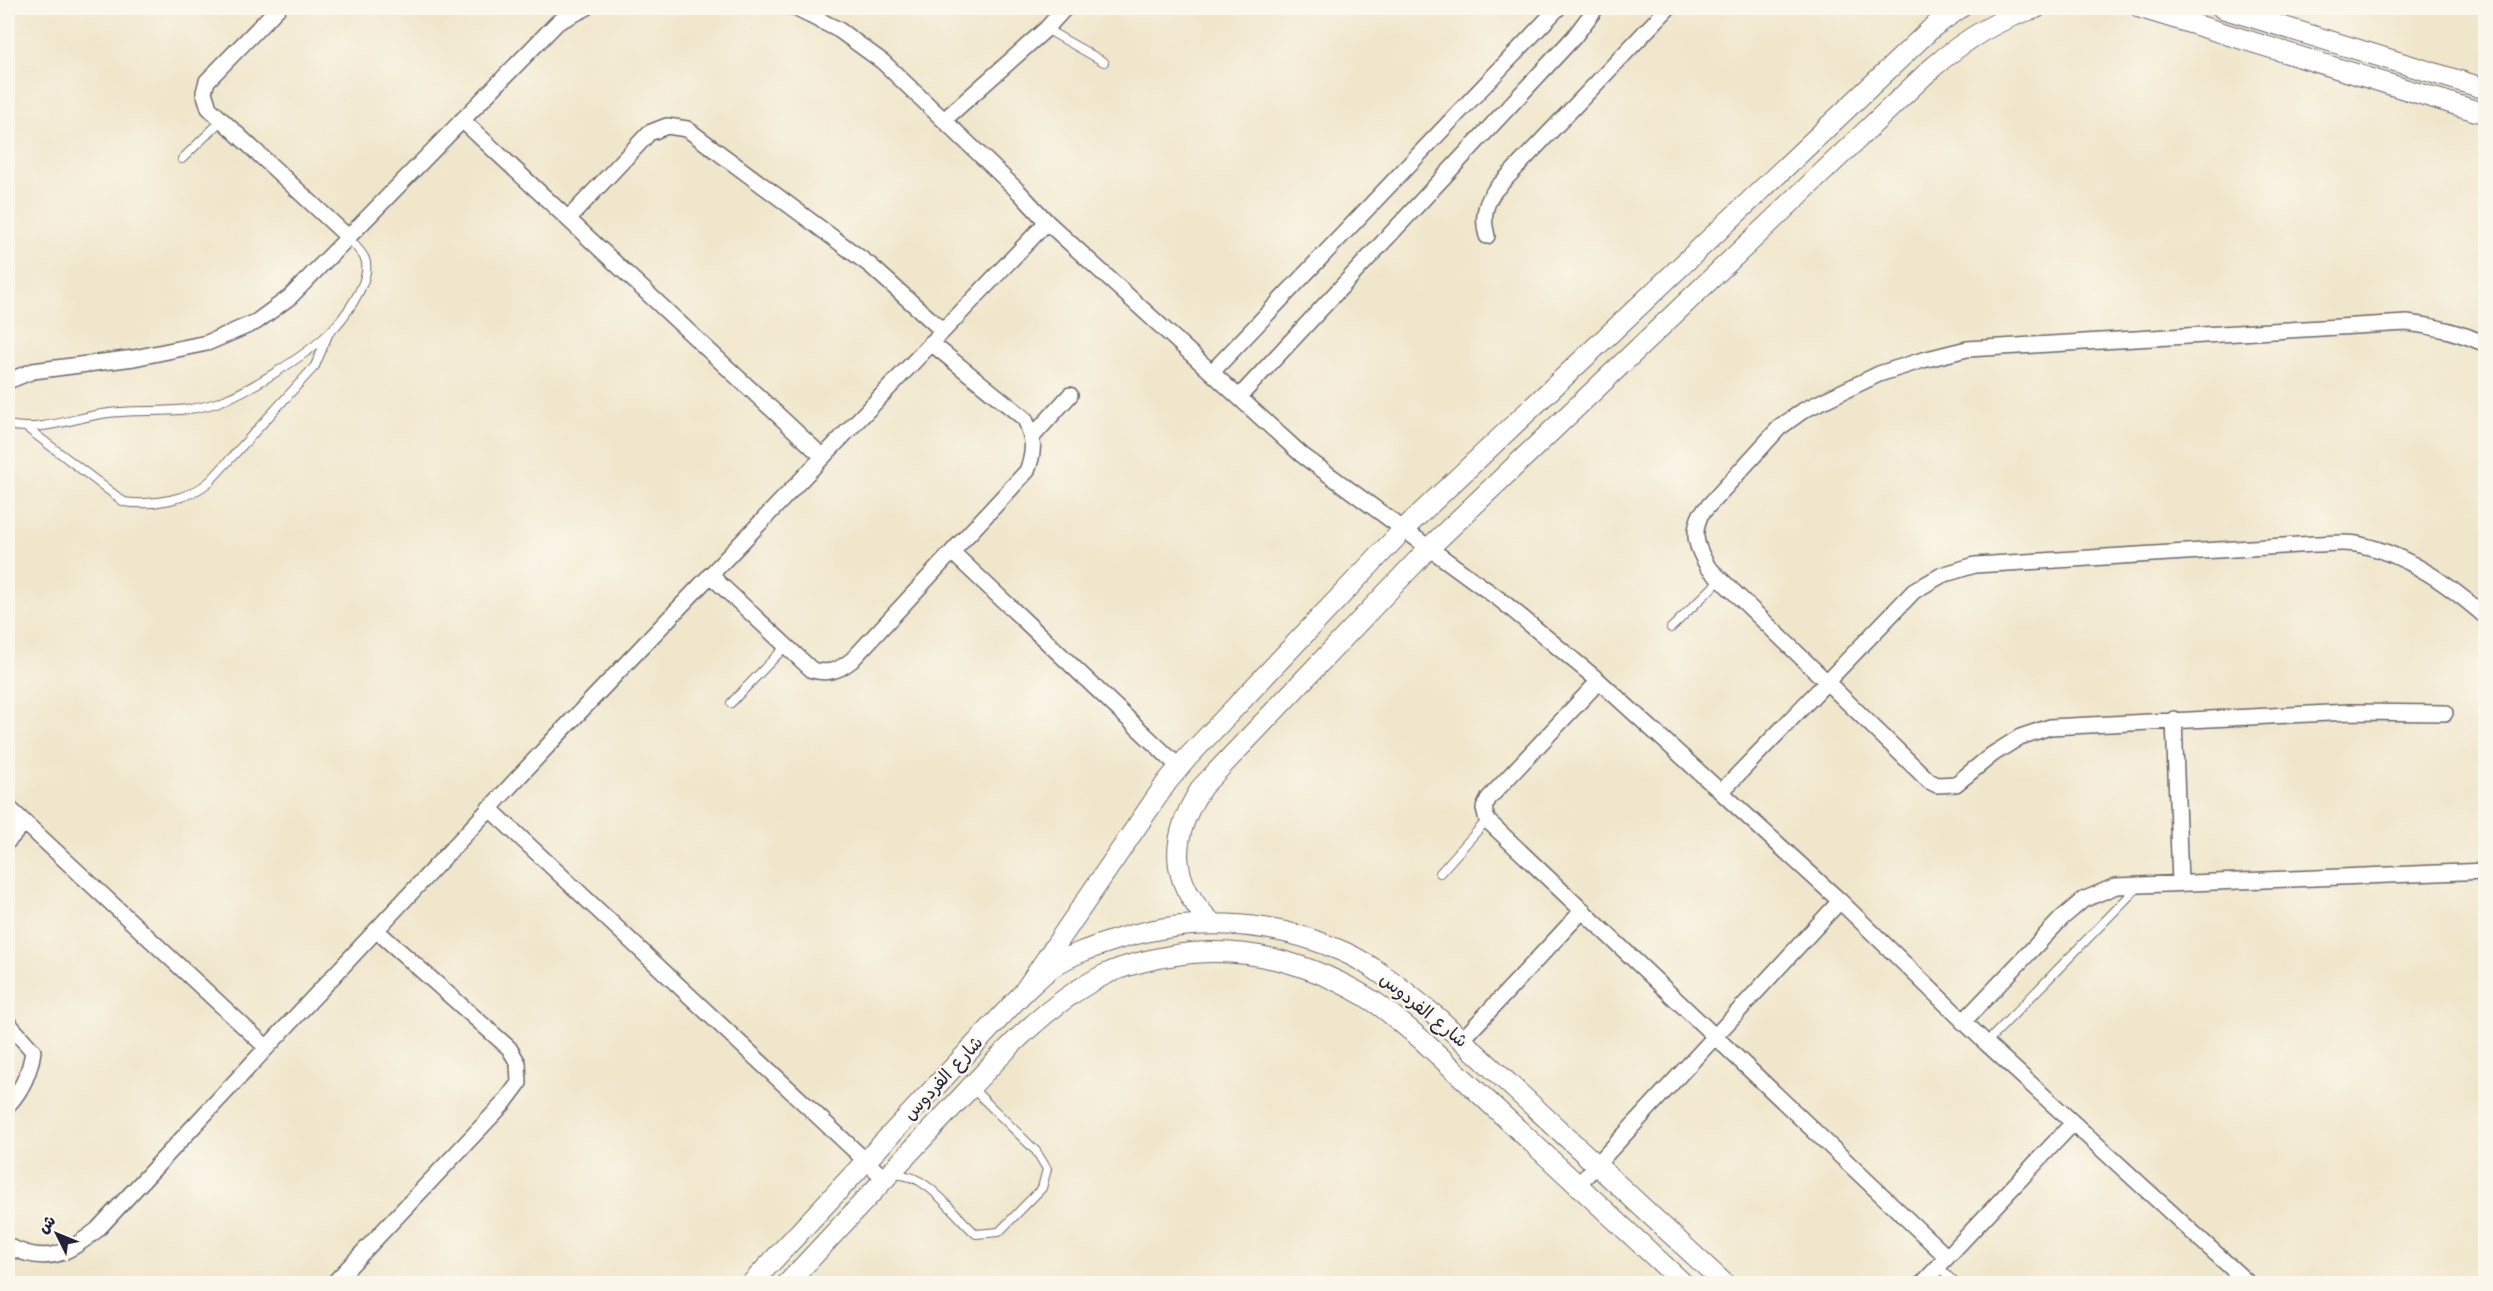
<svg xmlns="http://www.w3.org/2000/svg" width="2493" height="1291" font-family="'Shantell Sans','Playpen Sans Arabic',sans-serif">
  <rect width="100%" height="100%" fill="#fbf7ec"/>
  <filter id="ink" filterUnits="userSpaceOnUse"><feTurbulence type="fractalNoise" baseFrequency=".0167" numOctaves="2"/><feDisplacementMap in="SourceGraphic" scale="12" xChannelSelector="R" yChannelSelector="G"/><feConvolveMatrix kernelMatrix="1 2 1 2 8 2 1 2 1" color-interpolation-filters="sRGB"/></filter>
  <filter id="wash" filterUnits="userSpaceOnUse"><feTurbulence type="fractalNoise" baseFrequency=".008" numOctaves="4" result="noise"/><feDisplacementMap in="SourceGraphic" scale="24" xChannelSelector="R" yChannelSelector="G"/><feGaussianBlur stdDeviation="1.35" result="paint"/><feColorMatrix in="noise" values="0 0 0 0 0 0 0 0 0 0 0 0 0 0 0 0 0 1.4 0 .05"/><feComposite in="paint" operator="in"/></filter>
  <g filter="url(#wash)">
    <rect width="100%" height="100%" fill="#f0e6cb"/>
  </g>
  <g filter="url(#ink)">
    <g fill="none" stroke-linecap="round" stroke-linejoin="round">
      <defs>
        <path id="service" d="M1046,29L1104,62
          M182,159L221,121
          M8,425C39,432 71,419 102,414C143,407 184,417 224,400C253,388 305,356 328,334C343,320 373,280 365,259C362,252 353,244 348,237
          M27,428L124,502C152,506 190,500 211,480L315,366L328,335
          M1671,628L1721,579
          M731,703L785,647
          M1440,873L1487,820
          M1986,1043L2138,887
          M894,1175C927,1172 953,1214 976,1234L999,1232L1042,1188L1047,1169L1036,1151L971,1087
          M1938,1266L1956,1284"/>
        <path id="minor" d="M278,8L207,81L204,92L209,108L348,237
          M795,8L839,30L883,62L1019,192L1047,222L1302,455L1503,602L1599,681L1721,792L1914,591L1942,575L1975,565L2314,544C2329,544 2347,541 2361,545C2409,555 2450,586 2486,617
          M462,120L823,457
          M944,120L1046,29L1065,8
          M568,219L649,133L667,126L687,129L871,266L943,331
          M1487,236C1482,219 1484,205 1495,190L1668,8
          M1212,372L1558,8
          M8,381L33,371L134,358L207,343L256,322L290,297L558,22L586,8
          M1239,397L1574,37L1596,8
          M1033,436L1070,395
          M952,552L1179,767
          M710,575L812,670C829,674 838,671 852,660L1027,471C1035,451 1034,439 1025,419L931,343
          M1599,681L1489,798L1484,808L1487,820L1947,1257
          M2445,713L2350,712L2050,727L2020,737L1993,754L1956,784L1937,785L1929,781L1708,567C1697,548 1691,534 1701,514L1779,428L1804,410L1879,374L1923,360L1967,349L2407,323C2436,326 2459,332 2486,344
          M2174,719L2180,883
          M1721,792L1840,901L1986,1043L2249,1284
          M8,807L266,1047
          M489,808L885,1179
          M8,841L24,823
          M1963,1022L2062,918L2083,900L2116,886L2486,871
          M8,1023L33,1051C30,1072 23,1089 8,1105
          M1462,1040L1583,910
          M1578,1185L1840,901
          M8,1246C46,1265 65,1255 97,1230L556,737L1047,222
          M333,1284L504,1103L519,1083L518,1063L509,1048L376,930
          M1922,1284L2073,1123"/>
        <path id="tertiary" d="M2141,8L2486,114
          M2222,8L2486,89
          M1212,923C1167,880 1170,836 1202,787L1430,547L1932,68C1963,41 1996,19 2036,8
          M1023,993L1167,782L1188,757L1404,529L1933,27L1960,8
          M751,1284L1023,993C1033,984 1043,973 1054,966C1070,955 1091,948 1109,942C1186,916 1269,918 1344,952C1379,968 1408,994 1438,1018L1725,1284
          M787,1284C839,1228 890,1173 942,1118C990,1067 1040,1007 1104,975C1124,965 1148,960 1170,956C1243,943 1314,963 1376,1003C1392,1014 1407,1028 1422,1040L1684,1284"/>
      </defs>
      <use href="#service" stroke="#6a676d" stroke-width="10"/>
      <use href="#minor" stroke="#6a676d" stroke-width="18"/>
      <use href="#tertiary" stroke="#6a676d" stroke-width="22"/>
      <use href="#service" stroke="#fff" stroke-width="8"/>
      <use href="#minor" stroke="#fff" stroke-width="15"/>
      <use href="#tertiary" stroke="#fff" stroke-width="20"/>
    </g>
  </g>
  <g text-anchor="middle" dominant-baseline="central" stroke-width="4.5" stroke-linejoin="round" paint-order="stroke">
    <g font-size="18" fill="#22223b" stroke="#fbf7ec">
      <text transform="translate(1424 1010) rotate(39)">شارع الفردوس</text>
      <text transform="translate(943 1078) rotate(-47)">شارع الفردوس</text>
    </g>
  </g>
  <rect width="2493" height="1291" fill="none" stroke="#fbf7ec" stroke-width="30"/>
  <g transform="translate(57 1234) rotate(313)" stroke="#fbf7ec" stroke-width="4.5" paint-order="stroke">
  <path d="M0-4.5L10 22L0 15L-10 22Z" fill="#22223b"/>
  <text y="-9" font-size="16" font-weight="bold" text-anchor="middle" fill="#22223b">ش</text>
  </g>
</svg>
